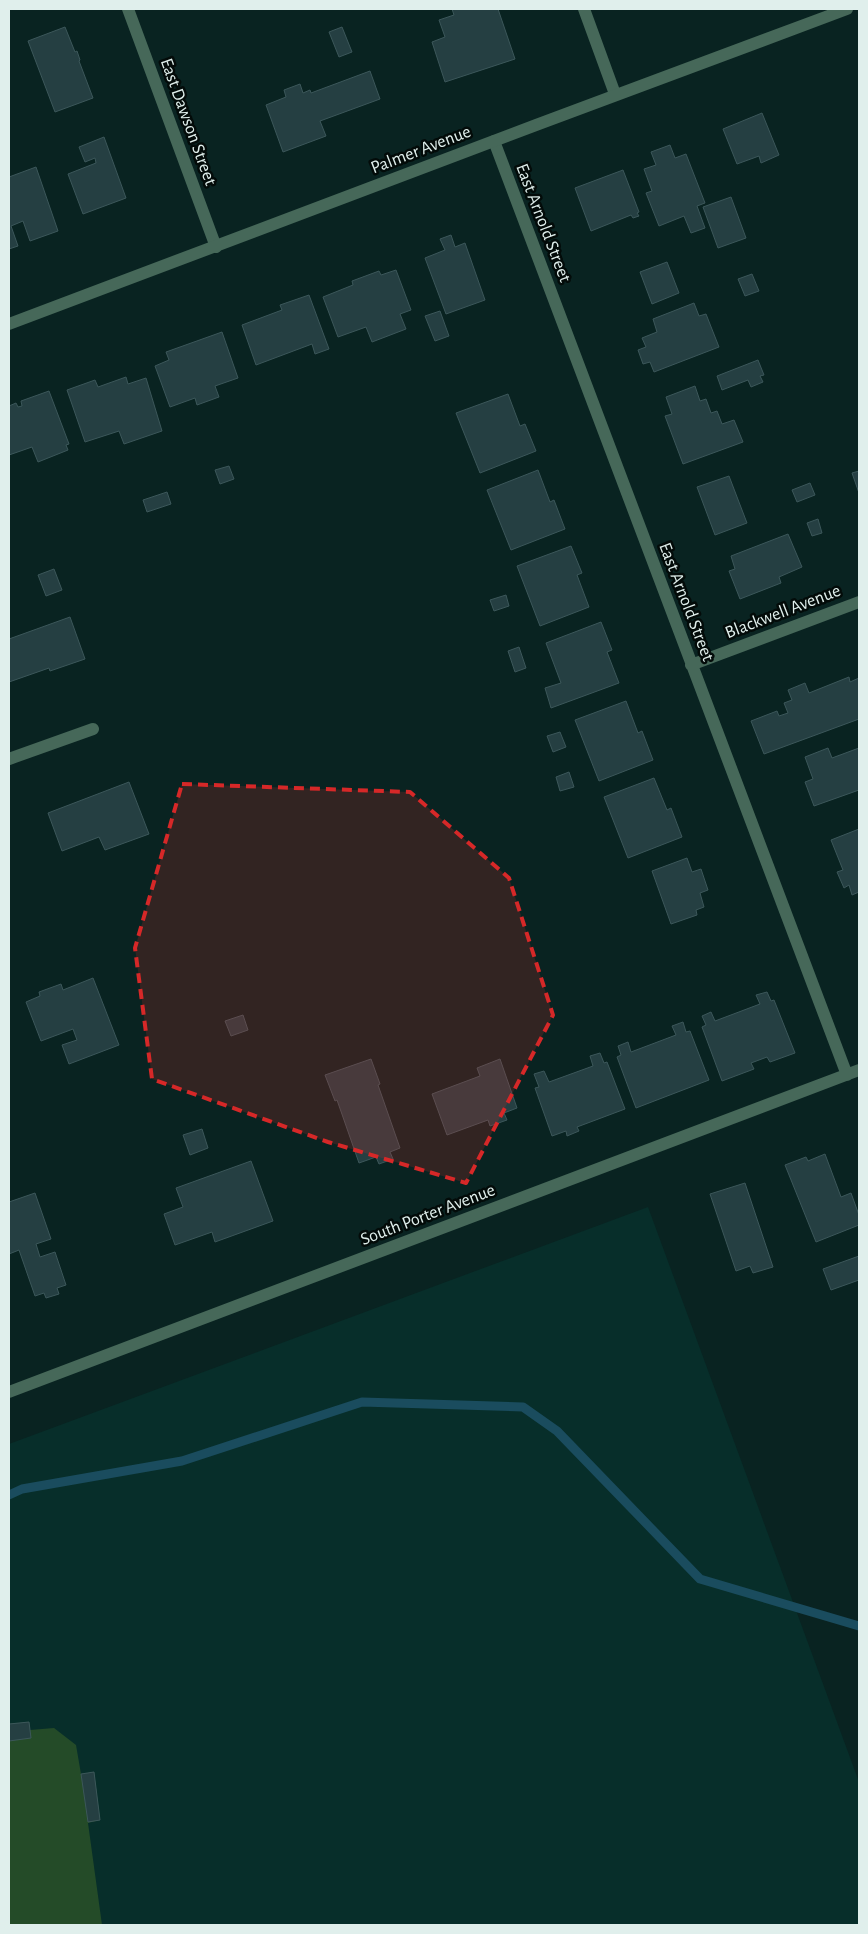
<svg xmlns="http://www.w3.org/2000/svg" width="868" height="1934" font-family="'Alegreya Sans',sans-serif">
  <rect width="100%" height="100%" fill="#092321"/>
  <path fill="#072e2a" d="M648,1207L859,1782V1925H9V1444Z"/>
  <path fill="#244b28" d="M29,1722L30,1730L54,1728L76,1745L81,1774L94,1772L100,1820L88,1823L102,1925H9V1724Z"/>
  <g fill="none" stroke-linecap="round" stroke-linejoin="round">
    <path stroke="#1a4c5e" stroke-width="9" d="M9,1495L22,1489L182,1461L362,1402L523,1407L557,1431L700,1579L859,1626"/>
  </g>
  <path fill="#253f42" stroke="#3c575a" d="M452,9H498L515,59L445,82L432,42L445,37L439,20L454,15Z
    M65,27L75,52L77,51L80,60L79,61L93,98L55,112L28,41Z
    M342,27L352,52L339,57L329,32Z
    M370,71L380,99L320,121L326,136L283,152L266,105L286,97L284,90L300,84L303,93L310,90L311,93Z
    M762,113L779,155L761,163L759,156L737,164L723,129Z
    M104,137L126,198L83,214L68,174L96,163L95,158L85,162L79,147Z
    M670,145L675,158L686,154L705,203L697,206L705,228L691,233L684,216L659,226L646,193L652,191L644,169L656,165L651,152Z
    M36,167L58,231L30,241L23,221L11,226L18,246L9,249V177Z
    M623,170L639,212L637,213L639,216L633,218L631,215L591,231L575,188Z
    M731,197L746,238L718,248L703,207Z
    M451,235L455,247L465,243L485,300L446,314L425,258L445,250L440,239Z
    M667,262L679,293L652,304L640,272Z
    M396,270L411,310L400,314L406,329L372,342L366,327L338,337L323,297L353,285L352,281L379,271L381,275Z
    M752,274L759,291L745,296L738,279Z
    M309,295L329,349L315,354L312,344L256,365L242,325L282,310L280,305Z
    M694,303L699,316L706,314L719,347L654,372L650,362L643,364L638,350L646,347L642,338L657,332L653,319Z
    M440,311L449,336L435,341L425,316Z
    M222,332L238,378L215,386L219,397L197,405L195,398L170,407L155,366L169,360L166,352Z
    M758,360L764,375L760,376L763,382L751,387L748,380L722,390L717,376Z
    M126,377L128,384L146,378L162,431L124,444L119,431L85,442L67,390L95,380L98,387Z
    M695,386L700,401L706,399L711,413L717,411L722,424L734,420L743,442L683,464L665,416L672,414L666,397Z
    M49,391L69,444L66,445L68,450L38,462L32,447L9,455V406L16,403L18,407L22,406L21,401Z
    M508,394L520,426L525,424L536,451L480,473L456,413Z
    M229,466L234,479L220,484L215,470Z
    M538,470L550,502L554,500L565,529L511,550L487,490Z
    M859,471V493L852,473Z
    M729,476L747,523L715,535L697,487Z
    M810,483L815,495L797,502L792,490Z
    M167,492L171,504L147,512L143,500Z
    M818,519L822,533L812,536L807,523Z
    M788,534L802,567L779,577L781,583L740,599L729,571L735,569L731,556Z
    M571,546L582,573L577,575L589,607L540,626L517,566Z
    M54,569L62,590L46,596L38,575Z
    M506,595L509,606L494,611L490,600Z
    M70,617L85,659L50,671L49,668L9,682V639Z
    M601,622L612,650L607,652L619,683L551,708L545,688L561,683L546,643Z
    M519,647L526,668L515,672L508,651Z
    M849,677L850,682L859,678V719L764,754L751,721L777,711L779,716L788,713L784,703L792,700L788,690L805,683L809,693Z
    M626,701L638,733L642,731L653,760L599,781L575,720Z
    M560,732L566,747L553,752L547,736Z
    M828,748L832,758L859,748V790L814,806L805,782L813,779L805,757Z
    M569,772L574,787L560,791L556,777Z
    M654,778L667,810L671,808L682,837L628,858L604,797Z
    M129,782L149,834L105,850L99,837L62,851L48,813Z
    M859,829V892L852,895L849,885L844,888L837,872L843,870L831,840Z
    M687,858L692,872L701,869L708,890L700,893L704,907L696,910L697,915L671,924L652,871Z
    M93,978L119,1045L69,1064L62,1045L77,1040L73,1029L41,1041L26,1002L40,996L39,992L61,984L63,990Z
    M767,992L771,1001L774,1000L795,1053L770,1062L767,1057L751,1063L754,1069L722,1081L702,1027L706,1025L702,1016L711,1012L715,1021L760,1004L756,995Z
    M243,1015L248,1030L231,1036L225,1021Z
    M683,1022L686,1032L690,1031L709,1080L636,1108L617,1057L621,1055L618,1046L628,1042L631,1052L676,1035L672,1026Z
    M600,1053L604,1063L607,1062L625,1109L577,1127L579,1131L567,1136L566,1131L552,1136L535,1088L539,1087L534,1074L544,1071L549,1082L593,1066L590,1056Z
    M371,1059L380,1084L378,1085L400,1148L390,1152L393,1159L379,1164L376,1157L359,1163L337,1100L335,1101L325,1075Z
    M500,1059L517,1108L504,1113L507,1120L490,1126L488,1120L447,1135L432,1094L480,1076L477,1068Z
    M202,1129L208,1148L190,1155L183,1135Z
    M825,1154L841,1197L851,1193L859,1215V1225L816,1242L785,1165L806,1157L808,1161Z
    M251,1161L273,1221L215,1242L212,1232L175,1245L164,1214L183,1207L176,1188Z
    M745,1183L773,1267L753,1273L750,1266L736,1271L710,1194Z
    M35,1193L51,1239L36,1244L40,1257L55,1252L66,1285L57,1288L59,1294L46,1298L44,1293L35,1296L19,1250L9,1254V1202Z
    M859,1256V1280L831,1290L823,1269Z
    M29,1722L31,1738L9,1741V1724Z
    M94,1772L100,1820L88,1822L81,1774Z"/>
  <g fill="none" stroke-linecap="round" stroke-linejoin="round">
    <path stroke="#466859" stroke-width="12" d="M128,9L216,247
      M584,9L615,94
      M494,141L847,1075
      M691,665L859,602
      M9,759L93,729
      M9,1392L859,1070"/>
    <path stroke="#466859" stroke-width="12" d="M9,324C288,220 567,112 847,9"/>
  </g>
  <path fill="#d62828" fill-opacity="0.2" stroke="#d62828" stroke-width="4" stroke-dasharray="10 6" stroke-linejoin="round" d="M182,784L410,792L509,878L553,1015L466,1183L328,1142L152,1079L135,948Z"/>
  <g text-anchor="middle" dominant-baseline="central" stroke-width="5" stroke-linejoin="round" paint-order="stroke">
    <g font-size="18" fill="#e0efec" stroke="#030b09">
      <text transform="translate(188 122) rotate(70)">East Dawson Street</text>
      <text transform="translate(421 150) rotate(-21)">Palmer Avenue</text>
      <text transform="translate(543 223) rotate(69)">East Arnold Street</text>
      <text transform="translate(686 602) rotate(69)">East Arnold Street</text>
      <text transform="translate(783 612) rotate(-21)">Blackwell Avenue</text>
      <text transform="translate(428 1215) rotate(-21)">South Porter Avenue</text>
    </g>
  </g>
  <rect width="868" height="1934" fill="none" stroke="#e0efec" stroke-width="20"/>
</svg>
